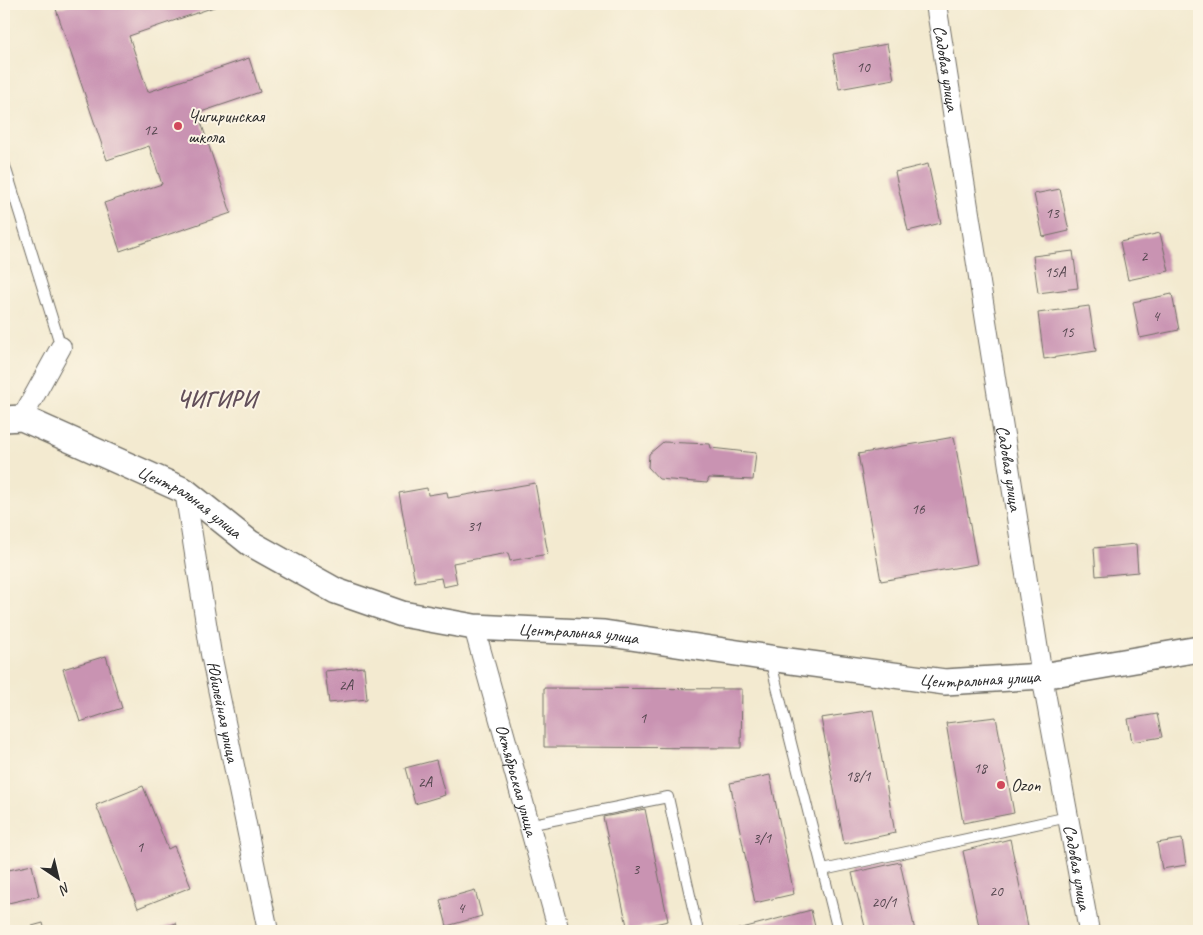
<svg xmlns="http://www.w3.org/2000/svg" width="1203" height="935" font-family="Caveat,sans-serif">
  <rect width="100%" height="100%" fill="#fcf5e5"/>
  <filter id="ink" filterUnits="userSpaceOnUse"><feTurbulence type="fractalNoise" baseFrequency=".02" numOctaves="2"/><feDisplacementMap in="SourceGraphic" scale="10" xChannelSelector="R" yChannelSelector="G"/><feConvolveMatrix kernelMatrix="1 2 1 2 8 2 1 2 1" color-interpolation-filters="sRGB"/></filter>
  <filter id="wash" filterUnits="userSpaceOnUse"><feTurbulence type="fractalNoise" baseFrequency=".0096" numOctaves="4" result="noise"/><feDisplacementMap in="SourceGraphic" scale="20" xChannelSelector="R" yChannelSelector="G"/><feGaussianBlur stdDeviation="1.12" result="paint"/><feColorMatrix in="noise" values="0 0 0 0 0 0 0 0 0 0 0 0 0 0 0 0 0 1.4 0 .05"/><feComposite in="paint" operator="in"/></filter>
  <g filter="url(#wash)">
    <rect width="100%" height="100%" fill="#f3ead0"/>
    <g id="blocks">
      <path fill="#c993b2" d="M72,4H223L129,36L148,92L249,58L260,92L198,113L231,213L120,251L104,203L162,184L149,146L107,160L56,9Z
        M887,44L894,79L839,89L833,54Z
        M928,164L941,223L908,231L895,172Z
        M1060,189L1069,231L1043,237L1034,194Z
        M1160,233L1169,271L1128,280L1120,242Z
        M1073,251L1078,288L1038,293L1033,256Z
        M1172,294L1179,330L1140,338L1133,302Z
        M1089,306L1096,351L1044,359L1038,313Z
        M954,437L977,564L881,581L858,454Z
        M663,442L710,444L711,448L756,453L753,480L709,478L707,483L659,479L648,467L649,454Z
        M535,483L548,554L510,561L508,553L453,563L457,584L443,587L441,578L415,582L399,493L427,488L428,495L447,492L448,498Z
        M1136,544L1138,572L1096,576L1094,548Z
        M106,656L122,708L80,722L63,669Z
        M364,667L367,699L329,703L325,671Z
        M544,688L742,689L741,748L544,747Z
        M873,710L895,833L844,844L821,718Z
        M1157,714L1162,737L1132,742L1128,719Z
        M996,717L1014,813L963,823L946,723Z
        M436,760L445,795L415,804L405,768Z
        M770,775L794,894L755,903L730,783Z
        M143,786L168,849L174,846L191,887L138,908L96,805Z
        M645,809L668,921L628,930L603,817Z
        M1010,839L1029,931H980L963,851Z
        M1182,839L1186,865L1162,869L1157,843Z
        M900,862L915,931H866L852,873Z
        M32,865L39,896L4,904V871Z
        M475,890L482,916L447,926L440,900Z
        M811,910L816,931H731Z
        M43,923L45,931H14Z
        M176,923L179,931H155Z"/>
    </g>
  </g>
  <g filter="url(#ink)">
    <use href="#blocks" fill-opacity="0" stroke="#716e65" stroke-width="1"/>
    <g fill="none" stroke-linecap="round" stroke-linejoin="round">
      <defs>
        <path id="service" d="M4,163L61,347
          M770,659L838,931
          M528,825L668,797L698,931
          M823,870L1068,817"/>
        <g id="minor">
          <path id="s1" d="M936,4L1042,676L1089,931"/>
          <path d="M22,418L61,347"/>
          <path id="s2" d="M185,491L211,654L268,931"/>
          <path id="s3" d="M474,627L559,931"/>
        </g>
        <g id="tertiary">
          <path id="s4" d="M4,419L22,418L185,491L250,543L336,591L402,614L474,627L604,633L790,661L945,682L1042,676L1199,649"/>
        </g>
      </defs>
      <use href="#service" stroke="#716e65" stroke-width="12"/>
      <use href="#minor" stroke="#716e65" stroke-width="22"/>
      <use href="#tertiary" stroke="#716e65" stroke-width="28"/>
      <use href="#service" stroke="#fff" stroke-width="10"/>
      <use href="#minor" stroke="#fff" stroke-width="20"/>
      <use href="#tertiary" stroke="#fff" stroke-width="25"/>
    </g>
  </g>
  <g fill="#d1495b" stroke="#fcf5e5" stroke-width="2">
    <circle cx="178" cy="126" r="5"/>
    <circle cx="1001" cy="785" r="5"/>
  </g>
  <g text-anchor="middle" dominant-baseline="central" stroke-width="4" stroke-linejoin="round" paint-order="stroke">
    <g font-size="15" fill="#52454d">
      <text x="863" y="67">10</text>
      <text x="150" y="130">12</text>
      <text x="1052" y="213">13</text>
      <text x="1144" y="256">2</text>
      <text x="1055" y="272">15А</text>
      <text x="1156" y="316">4</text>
      <text x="1067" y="332">15</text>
      <text x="918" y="509">16</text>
      <text x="474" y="526">31</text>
      <text x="346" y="685">2А</text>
      <text x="643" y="718">1</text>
      <text x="980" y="768">18</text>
      <text x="858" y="776">18/1</text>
      <text x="425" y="782">2А</text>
      <text x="762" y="838">3/1</text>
      <text x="140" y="847">1</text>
      <text x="636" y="869">3</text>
      <text x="996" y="891">20</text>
      <text x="884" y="902">20/1</text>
      <text x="461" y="908">4</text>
    </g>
    <g font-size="18" fill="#2b2b2b" stroke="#fcf5e5">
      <text stroke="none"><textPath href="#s1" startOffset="65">Садовая улица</textPath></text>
      <text stroke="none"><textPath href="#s1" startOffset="470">Садовая улица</textPath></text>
      <text stroke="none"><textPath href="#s4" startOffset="206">Центральная улица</textPath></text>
      <text stroke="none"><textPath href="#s4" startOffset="626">Центральная улица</textPath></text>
      <text stroke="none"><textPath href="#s4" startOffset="1031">Центральная улица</textPath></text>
      <text stroke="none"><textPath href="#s2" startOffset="224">Юбилейная улица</textPath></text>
      <text stroke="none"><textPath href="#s3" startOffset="159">Октябрьская улица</textPath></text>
      <text stroke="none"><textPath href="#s1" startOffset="875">Садовая улица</textPath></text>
    </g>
    <g font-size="18" fill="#2b2b2b" stroke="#fcf5e5" text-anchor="start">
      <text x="188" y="116">Чигиринская<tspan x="188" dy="21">школа</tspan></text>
      <text x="1011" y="785">Ozon</text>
    </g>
    <g font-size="22" font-weight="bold" letter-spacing="1" fill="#624f5a" stroke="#fcf5e5">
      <text x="217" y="399">ЧИГИРИ</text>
    </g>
  </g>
  <rect width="1203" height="935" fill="none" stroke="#fcf5e5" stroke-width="20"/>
  <g transform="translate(58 878) rotate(145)" stroke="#fcf5e5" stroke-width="4" paint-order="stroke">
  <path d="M0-4L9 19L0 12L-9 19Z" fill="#2b2b2b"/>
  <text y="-8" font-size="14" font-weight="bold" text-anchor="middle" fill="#2b2b2b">N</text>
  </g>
</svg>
